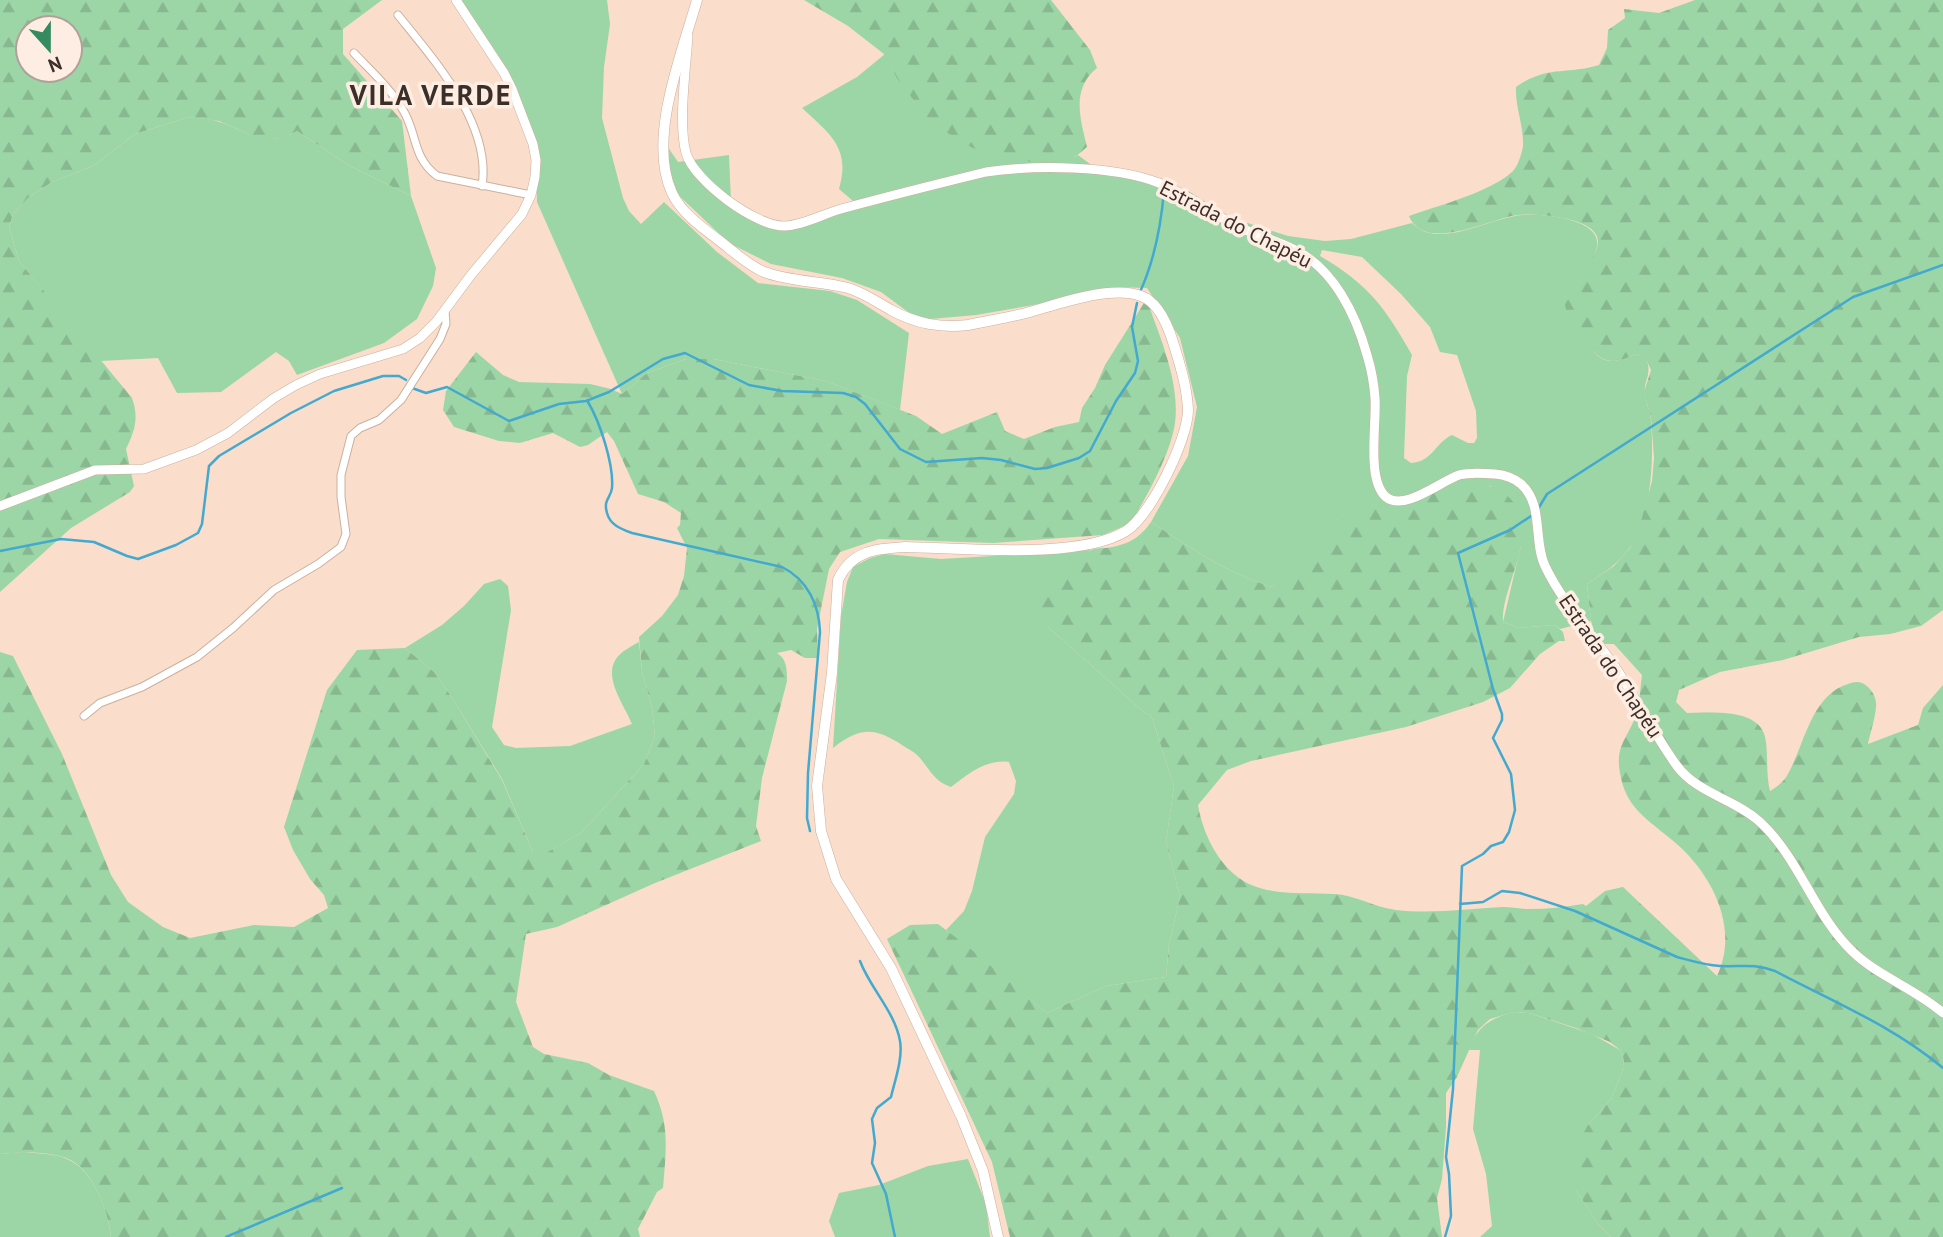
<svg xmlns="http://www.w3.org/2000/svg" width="1943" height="1237" font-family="'PT Sans',sans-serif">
  <defs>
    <pattern id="forest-firs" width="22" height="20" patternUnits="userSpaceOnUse" patternTransform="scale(1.75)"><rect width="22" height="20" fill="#9cd6a7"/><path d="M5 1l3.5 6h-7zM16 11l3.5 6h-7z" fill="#87b890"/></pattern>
  </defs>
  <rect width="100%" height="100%" fill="#faddcb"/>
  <path fill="#9cd6a7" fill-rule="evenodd" d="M461,0H607L610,24L604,67L602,118L623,198L629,211L641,224L664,202L717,252L758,283L830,291L857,300L909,333L900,410L826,381L713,359H686L647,373L622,394L537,202L536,158L506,71Z
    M885,54L896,77L1074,158L1078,155L1098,170L1148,175L1187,190L1229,217L1288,236L1325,241L1351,239L1412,223C1419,230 1425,233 1436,234C1463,235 1489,221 1515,216C1534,212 1602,217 1597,246C1594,264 1574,280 1565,296C1573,314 1586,353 1605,360C1615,363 1627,358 1637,354L1646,358C1653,375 1643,380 1645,394C1646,403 1650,411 1651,420C1654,458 1652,519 1628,550C1617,565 1602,574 1587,584L1591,621L1560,629L1555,625L1519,628L1503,622L1521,545L1491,486L1464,485L1417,493L1349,515L1286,577L1272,587C1227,573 1191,548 1151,522L1188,456L1197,407L1180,338L1147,288L1113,287L1039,304L976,315L919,320L881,292L842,278L771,264L729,243L673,190L659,165L665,143L678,162L729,155L731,201L776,227H794L853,201L839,189C851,148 830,134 802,108L857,77ZM1322,250L1362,257L1401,294L1430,327L1440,352L1457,355L1476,411L1477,438L1474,443H1468L1452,435C1435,443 1432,462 1411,463L1404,458L1407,376L1412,355C1385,307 1368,284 1320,256Z
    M189,117C200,118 212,119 223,123C252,134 266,148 297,131L350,166L411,196L436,268L433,286L417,319L384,343L297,375L289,361L276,352L221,392L177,393L158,358L100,361L19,261L9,227L13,214L29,197L52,182L93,166L135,134Z
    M1091,550L1061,574L1048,627L1145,713L1151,715L1174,786L1166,842L1180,897L1169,944L1166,977L1106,986L1047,1013L946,930L964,911L972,891L985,837L1014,794L1016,781L1009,762C986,759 968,774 951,787C935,782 930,770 920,758C915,752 908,749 902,745C874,727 860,727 833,748L841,616L847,582L853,567L870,558L885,554L941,559Z
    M500,579L508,586L511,610L492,727L504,745L516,748L570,746L632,724C625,706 603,678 616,659C620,652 632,646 639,642L642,671L652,708L655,736L644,764L582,832L533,861V852L502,779L451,696L434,672L405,648L442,625L464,606L484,584Z
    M1514,1012L1529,1013L1592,1034L1620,1050L1624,1060L1622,1072L1611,1099L1588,1125L1576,1190L1597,1223L1611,1237H1480L1492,1226L1486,1174L1473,1129L1480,1050H1469C1477,1026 1491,1018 1514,1012Z
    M24,1152C37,1154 55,1153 67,1159C94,1170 108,1211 111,1237H0V1154Z
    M968,1159L986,1204L990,1237H835L829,1221L839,1193L879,1185L928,1166Z"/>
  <path fill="url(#forest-firs)" fill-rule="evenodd" d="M0,0H382L343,29V54L402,121L411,196L350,166L297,131L283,138L262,140L219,121L189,117L135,134L93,166L52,182L29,197L13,214L9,227L19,261L132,398C139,417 135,431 126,449L134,486L130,492L71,528L0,592ZM28,28H70V70H28Z
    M804,0H1051L1090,50L1097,68C1071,89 1080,118 1087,147L1074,158L1033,162L996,158L962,143L929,120L896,77L884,54L848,26Z
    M1695,0H1943V610L1921,626L1890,634L1859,637L1783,660L1720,672L1679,690L1676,702L1687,713C1712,713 1763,707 1766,742C1768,758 1766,775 1770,791C1778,786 1785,781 1789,772C1805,742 1812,695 1848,684C1854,682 1858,681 1864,684C1872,689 1877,698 1876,707C1875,720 1870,733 1868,744L1918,725L1923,708L1943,685V1237H1611L1597,1223L1576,1190L1571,1176L1570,1157L1588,1125L1611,1099L1622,1072L1624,1060L1620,1050L1610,1042L1576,1028L1529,1013L1514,1012L1490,1019L1478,1030L1457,1077L1446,1093V1127L1442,1179L1437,1198L1442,1237H1010L992,1162L887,939L910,925L938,924L966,945L1047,1013L1106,986L1166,977L1169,944L1180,897L1166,842L1174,786L1151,715L1145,713L1048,627L1039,612C1044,588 1068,562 1090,551C1094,548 1101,548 1106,548C1127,545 1139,539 1151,522C1191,548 1227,573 1272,587C1301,567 1322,533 1350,514C1373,499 1462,479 1489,486C1504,489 1518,504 1521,518C1529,550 1501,593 1503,622L1519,628L1555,625L1563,632L1565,641H1559L1540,654L1510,688L1483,702L1406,727L1251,761L1227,770L1198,805C1203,835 1220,870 1249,884C1276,896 1305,892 1334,894C1355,895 1374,907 1396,910C1431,914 1467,909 1503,907C1512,907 1521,909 1530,909C1547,909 1566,907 1583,904L1586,906L1605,891L1623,887L1717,976C1739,930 1714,878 1679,846C1655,824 1628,812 1621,778C1614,748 1625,742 1635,718C1640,705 1640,689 1642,675L1614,644H1598L1591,621L1587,584L1614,566L1630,548L1640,525L1652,481L1654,458L1651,418L1644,392L1651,370L1646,359L1637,354C1627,358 1616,363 1606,360C1590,356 1560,312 1565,296C1571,275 1621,244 1585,225C1570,217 1534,213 1517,215C1490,219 1424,254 1409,216C1437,206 1493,191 1513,171C1518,166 1522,153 1523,146C1524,126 1515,107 1516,87C1547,65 1566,75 1599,65L1607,48L1608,30L1625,18L1624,9L1659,13Z
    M1144,303L1149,306C1162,342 1180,385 1175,423C1171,453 1146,498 1131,523L1103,535L993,543L879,539L840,552L829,569L817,629L818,658H805L791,650L777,653C787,659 787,670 787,681L762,778L756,826L761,841L655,883L557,927L526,934L516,1002L533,1047L544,1054L588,1063L609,1075L654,1091C670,1125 666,1151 663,1188L657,1192L638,1229L640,1237H111C108,1211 93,1168 66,1158C46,1151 21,1152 0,1154V652L13,656L62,754L111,875L128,902L163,927L190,938L254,925L294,927L328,908L324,895L310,879L293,850L284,827L327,690L357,650L405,648L434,672L451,696L502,780L533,852L534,860L582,832L644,764L655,736L652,708L642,671L639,637L662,616L678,595L684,576L687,548L677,528L680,525L681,513L664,502L638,494L614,441L607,432L588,445L580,447L553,433L520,443L499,441L454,427L443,410L446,391L476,352L503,375L519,382L590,384L611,389L622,394L647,373L686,359H713L826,381L916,416L942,434L997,412L1005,431L1024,439L1055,427L1079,422L1082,408L1095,388L1105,365Z"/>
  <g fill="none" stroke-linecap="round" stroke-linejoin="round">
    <path stroke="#42a9cf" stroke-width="2.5" d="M1140,292C1155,259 1161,226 1164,191
      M412,388L426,393L447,387L509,421L559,404L586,401L609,392L663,359L685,353L749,385L782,391L843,393L856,397L865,404L900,449L926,462L982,458L1001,460L1035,469L1047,468L1079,458L1090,451L1116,401L1135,373L1138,361L1132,327L1137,303
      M588,402C600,422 614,465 612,488C611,498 603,499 607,513C610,525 621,529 632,533L782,567C808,580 819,605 820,632L808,773L807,818L810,831
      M1538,509L1547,494L1853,297L1943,265
      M0,551L61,539L94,542L127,556L138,559L176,545L198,533L202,524L209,466L219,456L291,413L334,391L383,376H399L406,380
      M1460,904L1483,902L1502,891L1520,893L1575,911L1677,957C1692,961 1705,965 1720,966C1741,967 1754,963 1775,971C1832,1001 1893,1026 1943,1068
      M860,961C870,988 895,1012 900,1041C903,1058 895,1080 891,1097L877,1108L872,1119L875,1143L872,1163L886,1194L895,1237
      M226,1237L342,1188
      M1445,1237L1451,1216L1449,1174L1446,1157L1453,1089L1462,866L1483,854L1491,846L1503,842L1509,832L1515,810L1511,774L1493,738L1502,720V714L1493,689L1458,553L1510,530L1534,514"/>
    <defs>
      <path id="minor" d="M398,15C434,60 492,124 482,186
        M354,53C371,71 391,89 403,110C418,135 412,157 437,176L531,195
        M84,716L100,703L142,687L197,657L233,628L274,590L318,564L341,547L346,534L341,497V475L351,436L360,428L379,420L401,400L440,339L446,324L445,311"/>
      <path id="tertiary" d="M688,36C686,68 678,123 686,153C694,181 756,227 785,226C804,225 823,214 841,209C889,196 937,184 986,172C1034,165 1113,165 1159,183C1186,194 1209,212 1235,225C1254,235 1276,240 1295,250C1334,269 1356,315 1367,355C1371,368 1374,384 1375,398C1377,422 1366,480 1386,497C1404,512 1441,481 1459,475C1470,472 1483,473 1495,474C1505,475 1514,478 1521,484C1544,504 1533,541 1545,566C1561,600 1589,631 1611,661C1635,695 1653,733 1677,766C1698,794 1735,799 1760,822C1800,859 1814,915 1853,952C1879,977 1916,989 1943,1013
        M0,506L95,470L144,469L196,450L228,433L274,398L296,385L320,374L403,349L420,338L436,322L471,275L522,214L531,195L535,177L536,160L533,144L512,89L504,73L456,0"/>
      <path id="secondary" d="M697,0C682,53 647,139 672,193C681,212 700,226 716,238C731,249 747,265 764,272C791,282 821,281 848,288C864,293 877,302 891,310C917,324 940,328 968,325C987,321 1007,318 1026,313C1056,305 1111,284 1141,296C1158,302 1168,326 1173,342C1180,365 1187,386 1188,410C1188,439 1151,515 1126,531C1079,560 963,548 905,547C876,549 852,550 838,580L832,673L817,786L821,831L836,879L891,968L961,1116L983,1171L998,1237"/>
    </defs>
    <use href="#minor" stroke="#cbb09e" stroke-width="9"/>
    <use href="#tertiary" stroke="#cbb09e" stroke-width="10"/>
    <use href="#secondary" stroke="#cbb09e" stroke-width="11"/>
    <use href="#minor" stroke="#fff" stroke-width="7"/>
    <use href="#tertiary" stroke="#fff" stroke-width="9"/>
    <use href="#secondary" stroke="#fff" stroke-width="10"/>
  </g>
  <g text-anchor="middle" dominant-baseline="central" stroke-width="7" stroke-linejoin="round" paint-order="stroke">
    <g font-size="21" fill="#3b3029" stroke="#feede2">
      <text transform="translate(1236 224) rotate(27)">Estrada do Chapéu</text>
      <text transform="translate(1611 666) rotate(56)">Estrada do Chapéu</text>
    </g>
    <g font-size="28" font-weight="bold" letter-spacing="2" fill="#3b3029" stroke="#feede2">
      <text x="431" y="94">VILA VERDE</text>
    </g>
  </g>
  <g transform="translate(49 49) rotate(159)"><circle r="33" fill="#feede2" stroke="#b0a198" stroke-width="2"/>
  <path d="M0-5L12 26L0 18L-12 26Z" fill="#348b5f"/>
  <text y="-10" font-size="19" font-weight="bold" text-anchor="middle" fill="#3b3029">N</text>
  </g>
</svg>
